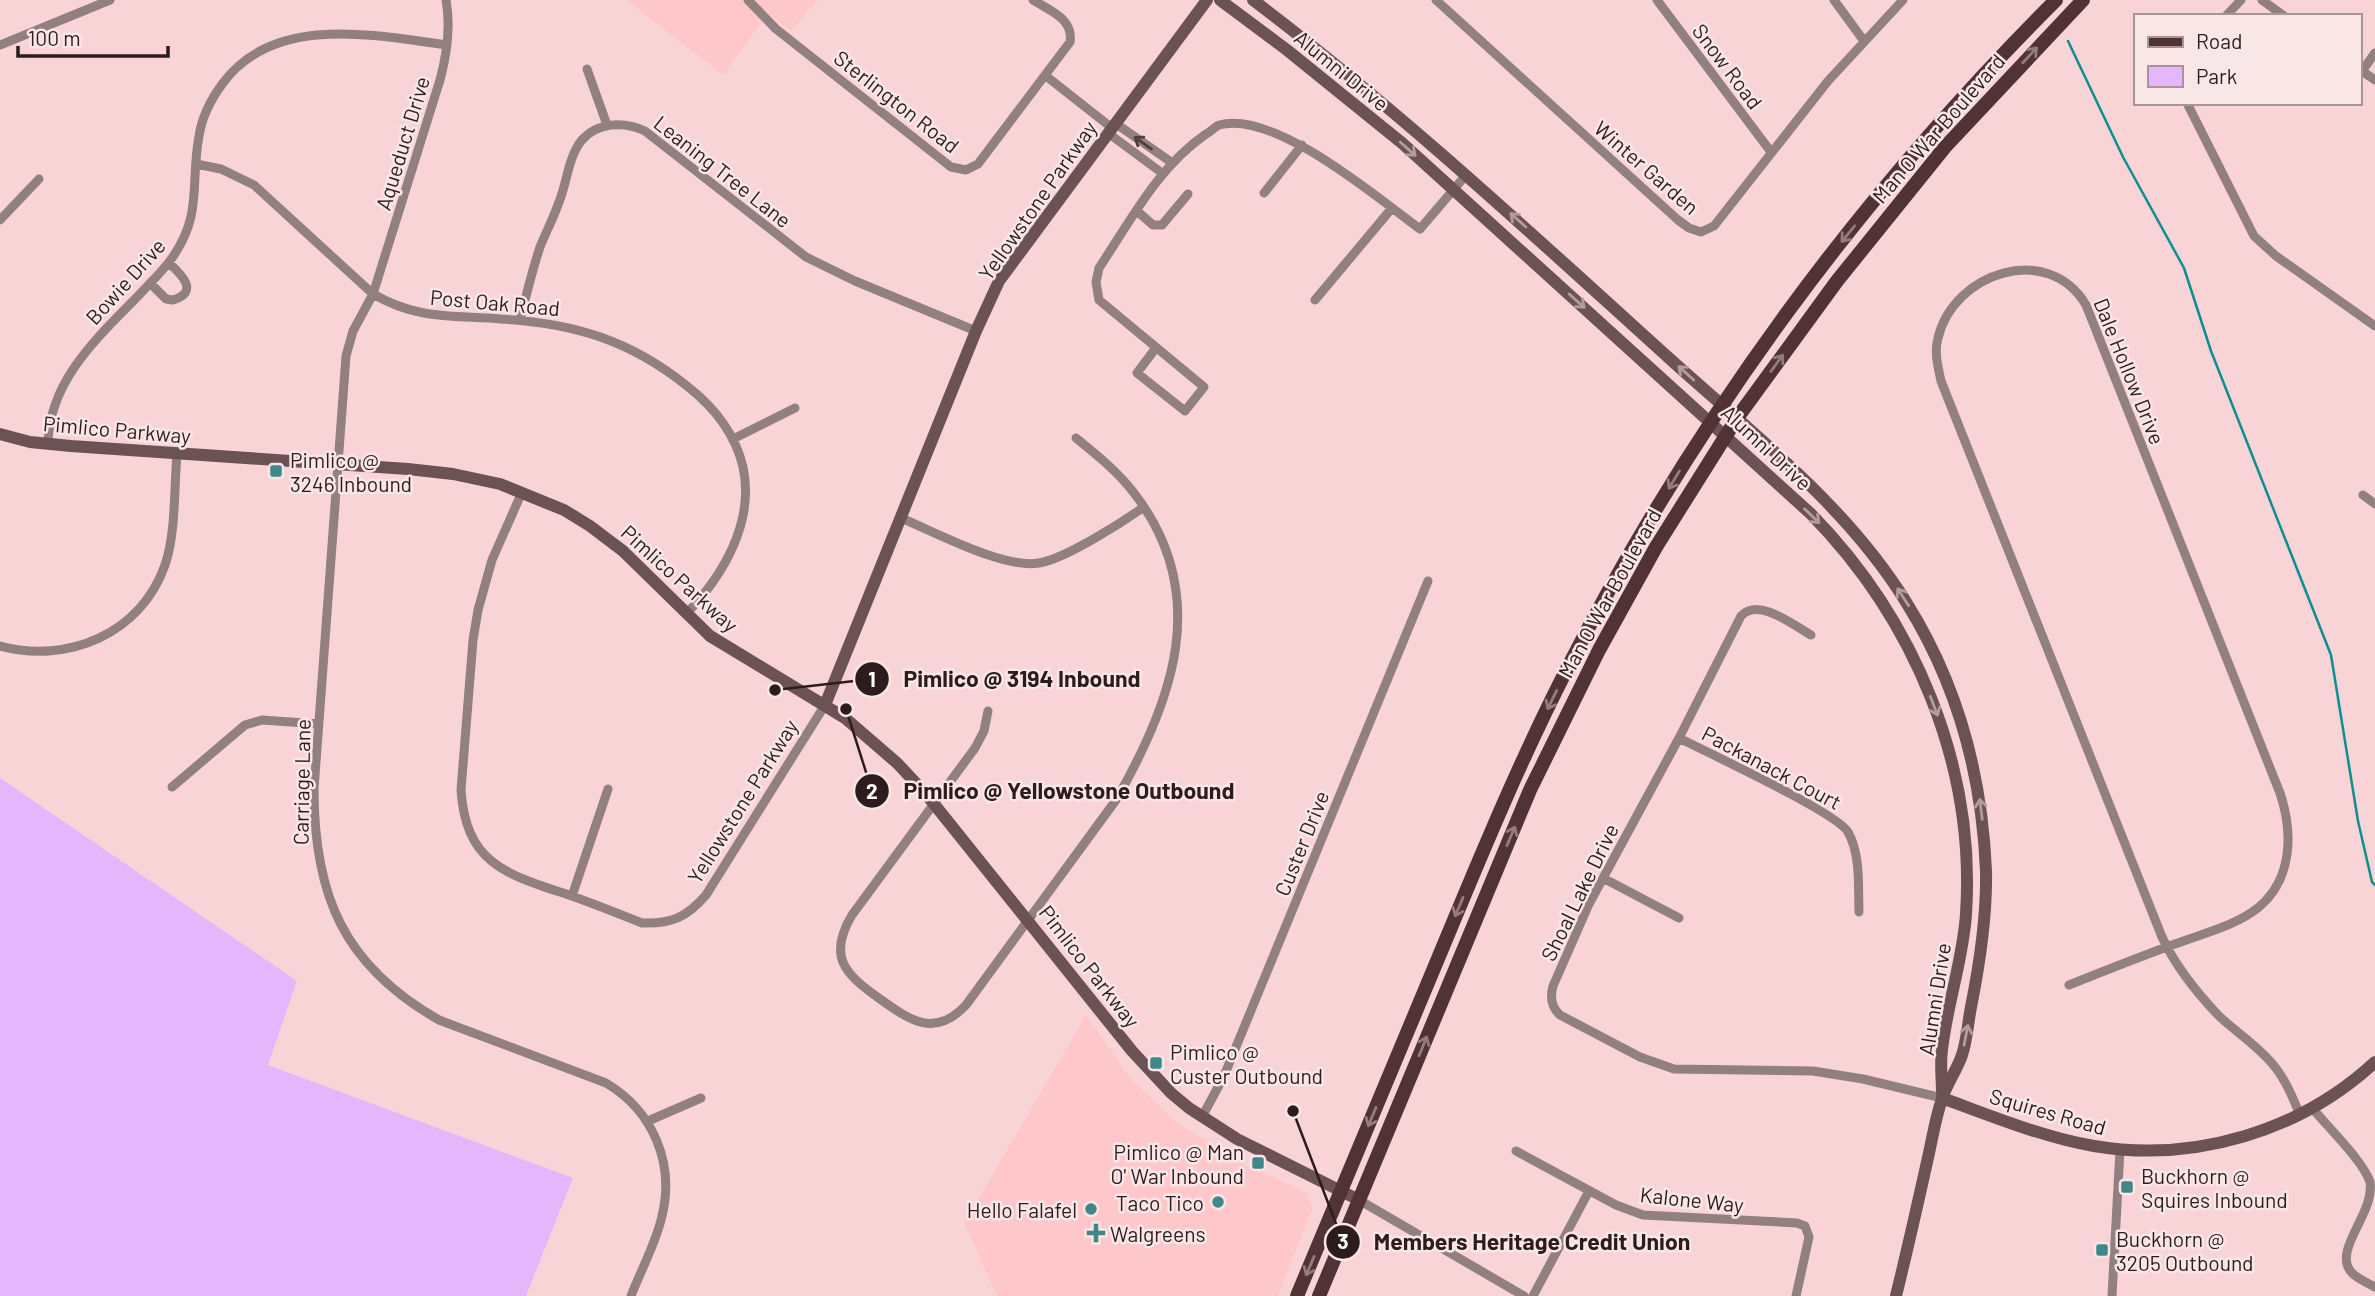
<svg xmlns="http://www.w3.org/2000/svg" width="2375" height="1296" font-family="Barlow,sans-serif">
  <rect width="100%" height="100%" fill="#f9d4d6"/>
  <path fill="#fec7ca" d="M626,0H818L791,31L768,14L723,75Z
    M1086,1015L1131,1079L1175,1121L1246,1166L1306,1192L1313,1208L1278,1296H997L964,1223Z"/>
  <path fill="#e6b6fd" d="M0,778L297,981L268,1065L573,1178L526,1296H0Z"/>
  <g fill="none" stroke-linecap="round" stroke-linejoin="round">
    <path stroke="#0e8f8f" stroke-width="2.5" d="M2068,41L2123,157L2184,268L2211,351L2331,655L2358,821L2372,882L2375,885"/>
    <path stroke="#927f80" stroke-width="9" d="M446,0C451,27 447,54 440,80L373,294L353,331L346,356L314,789C314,896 344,966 439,1020L606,1083C653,1111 675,1163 662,1216C656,1243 641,1270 631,1296
      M748,0L776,29L951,167L966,170L978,164L1070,42C1074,19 1049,10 1033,0
      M1436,0L1678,220L1689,228L1701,232L1714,226L1828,81L1903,0
      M1657,0L1771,152
      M1834,0L1864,41
      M2262,0L2284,16
      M2226,16L2241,0
      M0,45L110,0
      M587,69L607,125
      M2359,69L2375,80
      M2362,71L2375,53
      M1046,76L1112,128
      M2187,103L2254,236L2276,256L2375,326
      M1115,123L1171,162
      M1108,133L1162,173
      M196,164L221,169L254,185L373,294C418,320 452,315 501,319C573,323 630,340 687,386C714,407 735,433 743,467C755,522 723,576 686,614
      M1264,193L1302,145
      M1137,211L1153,225H1162L1188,194
      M0,220L39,179
      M150,283L166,299L173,300C200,292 181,274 169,263
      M1315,300L1392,208
      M520,320C526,296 532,271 540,247C546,232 554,217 559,202C567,183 568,158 581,141C597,122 624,121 645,131L806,257L855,281L976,331
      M1155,349L1137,373L1185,411L1204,387L1099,300L1096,282L1099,268C1131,220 1158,167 1206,134C1210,132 1215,127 1219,125C1275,110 1376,197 1420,229L1466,175
      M733,439L795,408
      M48,444C49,380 99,336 140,294C151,282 163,271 172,258C203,214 190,184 199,136C202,116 211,99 223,83C274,14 374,35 447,45
      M522,492L492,560L478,610L473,640L461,790C466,863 505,874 566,894C592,903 617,913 642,923C672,924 687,917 706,895L825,705
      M2363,495L2375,504
      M901,518C935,532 1003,569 1039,563C1065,559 1121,523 1144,507
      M1811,635C1793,625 1759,597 1741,616L1679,738L1589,904L1553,986C1550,997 1551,1007 1560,1015L1640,1057L1674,1069L1813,1071L1863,1079L1942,1098
      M0,646C68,664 141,634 165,565C176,533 174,488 177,454
      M988,711L984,731L975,748L852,915C827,957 845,974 880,999C911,1021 935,1038 966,1005L1116,800C1173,701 1212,594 1134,493C1118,472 1097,455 1076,438
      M1679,738C1708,753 1836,812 1848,832C1861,855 1858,887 1859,912
      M172,787L245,725L262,720L319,724
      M1603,878L1679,918
      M572,896L608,789
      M2069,985C2104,971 2139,957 2175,944C2201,934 2236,926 2259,907C2293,878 2293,832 2280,793L2086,305C2048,241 1953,273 1938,338C1934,352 1938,367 1941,381L2162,937C2176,967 2196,992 2219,1016C2237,1033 2260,1047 2275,1067C2286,1081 2293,1098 2300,1115
      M2313,1109C2328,1127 2363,1161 2370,1182C2375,1214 2331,1251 2352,1273C2358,1279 2368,1283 2375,1287
      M1202,1117L1224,1076L1428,581
      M648,1121L701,1098
      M1516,1151L1616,1205L1643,1215L1797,1223L1805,1226L1809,1237L1796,1296
      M1359,1200L1524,1296
      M1533,1296L1589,1191
      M2112,1296L2120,1150"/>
    <path stroke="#6c5254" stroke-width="12" d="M1220,0L1287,50L1402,143L1811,514C1914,619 1976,765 1966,914C1963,960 1947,1004 1942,1050C1940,1064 1942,1079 1942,1093
      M1253,0C1400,111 1534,236 1670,359C1753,434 1847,506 1906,602C1957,683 1982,775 1986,871C1987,917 1980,962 1971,1007C1968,1022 1967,1040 1962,1055C1957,1070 1947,1083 1942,1099C1935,1119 1932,1141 1927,1162C1917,1207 1907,1251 1896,1296
      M0,434L30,442L71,446L408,469L453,474L500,484L564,510L590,526L623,551L710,636L845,718L897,763L926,794L1132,1051L1171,1093L1189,1108L1237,1139L1359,1200
      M825,705L976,331L999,281L1207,0
      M1942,1098C1992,1116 2042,1137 2094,1146C2194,1163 2301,1131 2375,1062"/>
    <path stroke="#513335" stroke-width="14" d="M1297,1296C1342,1188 1387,1080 1432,973C1475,870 1517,766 1568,667C1694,421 1860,195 2056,0
      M1319,1296L1530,790L1599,650L1656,547L1737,418L1837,281L1945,147L2083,0"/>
  </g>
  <defs><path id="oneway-shaft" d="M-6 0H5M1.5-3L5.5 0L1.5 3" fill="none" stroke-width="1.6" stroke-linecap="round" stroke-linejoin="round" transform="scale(1.75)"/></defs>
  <g stroke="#947b7c">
    <use href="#oneway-shaft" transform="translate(2030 55) rotate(-47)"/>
    <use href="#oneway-shaft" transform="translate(1848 234) rotate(129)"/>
    <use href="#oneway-shaft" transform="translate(1777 363) rotate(-54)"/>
    <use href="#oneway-shaft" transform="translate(1674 480) rotate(121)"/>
    <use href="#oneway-shaft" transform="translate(1552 700) rotate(116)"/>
    <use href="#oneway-shaft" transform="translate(1511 836) rotate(-67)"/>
    <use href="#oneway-shaft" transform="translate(1459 907) rotate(113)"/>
    <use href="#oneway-shaft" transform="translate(1423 1046) rotate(-68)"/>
    <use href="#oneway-shaft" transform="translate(1372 1117) rotate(113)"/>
    <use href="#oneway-shaft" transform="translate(1310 1266) rotate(113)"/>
  </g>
  <use stroke="#503f40" href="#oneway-shaft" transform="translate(1143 143) rotate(-145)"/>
  <g stroke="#b29c9e">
    <use href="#oneway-shaft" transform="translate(1408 149) rotate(42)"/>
    <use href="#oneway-shaft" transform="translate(1518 220) rotate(-138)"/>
    <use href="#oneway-shaft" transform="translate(1577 301) rotate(42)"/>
    <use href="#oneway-shaft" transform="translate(1686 373) rotate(-138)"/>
    <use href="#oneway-shaft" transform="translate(1812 516) rotate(44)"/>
    <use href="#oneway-shaft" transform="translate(1903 597) rotate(-123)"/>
    <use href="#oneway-shaft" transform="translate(1934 706) rotate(69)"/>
    <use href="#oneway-shaft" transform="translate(1981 809) rotate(-97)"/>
    <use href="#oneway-shaft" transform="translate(1966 1035) rotate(-79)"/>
  </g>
  <g fill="#408887" stroke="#f9e6e7" stroke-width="2.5">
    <rect x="269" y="464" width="14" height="14" rx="3.5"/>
    <rect x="1149" y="1056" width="14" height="14" rx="3.5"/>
    <rect x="1251" y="1156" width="14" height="14" rx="3.5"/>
    <rect x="2120" y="1180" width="14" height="14" rx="3.5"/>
    <circle cx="1218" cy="1202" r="7"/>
    <circle cx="1091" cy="1209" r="7"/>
    <path d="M1092.5 1222.5h7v7h7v7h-7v7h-7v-7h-7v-7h7z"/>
    <rect x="2095" y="1243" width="14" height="14" rx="3.5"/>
  </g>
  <g text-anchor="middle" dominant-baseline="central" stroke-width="5" stroke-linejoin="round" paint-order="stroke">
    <g font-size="21" fill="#2d1c1e" stroke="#f9e6e7">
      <text transform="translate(1728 66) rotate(53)">Snow Road</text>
      <text transform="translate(1342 70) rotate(39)">Alumni Drive</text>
      <text transform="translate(897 101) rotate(38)">Sterlington Road</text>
      <text transform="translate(1938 128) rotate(-49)">Man O War Boulevard</text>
      <text transform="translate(402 143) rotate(-73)">Aqueduct Drive</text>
      <text transform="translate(1647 167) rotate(41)">Winter Garden</text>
      <text transform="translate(723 171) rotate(38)">Leaning Tree Lane</text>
      <text transform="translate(1037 200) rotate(-55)">Yellowstone Parkway</text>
      <text transform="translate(125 281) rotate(-48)">Bowie Drive</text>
      <text transform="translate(495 302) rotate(5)">Post Oak Road</text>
      <text transform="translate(2130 371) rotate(68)">Dale Hollow Drive</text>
      <text transform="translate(117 429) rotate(5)">Pimlico Parkway</text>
      <text transform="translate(1767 447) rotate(43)">Alumni Drive</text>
      <text transform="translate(680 578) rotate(42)">Pimlico Parkway</text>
      <text transform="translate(1609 593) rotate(-61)">Man O War Boulevard</text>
      <text transform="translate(1772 767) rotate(28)">Packanack Court</text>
      <text transform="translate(301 782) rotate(-89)">Carriage Lane</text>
      <text transform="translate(742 801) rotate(-58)">Yellowstone Parkway</text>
      <text transform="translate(1301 843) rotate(-68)">Custer Drive</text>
      <text transform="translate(1579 892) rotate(-64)">Shoal Lake Drive</text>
      <text transform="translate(1090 966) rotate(52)">Pimlico Parkway</text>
      <text transform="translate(1934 999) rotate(-81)">Alumni Drive</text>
      <text transform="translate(2048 1111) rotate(16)">Squires Road</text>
      <text transform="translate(1692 1199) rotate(6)">Kalone Way</text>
    </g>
    <g font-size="21" fill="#2d1c1e" stroke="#f9e6e7" text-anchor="start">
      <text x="290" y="459">Pimlico @<tspan x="290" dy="24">3246 Inbound</tspan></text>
      <text x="1170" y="1051">Pimlico @<tspan x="1170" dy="24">Custer Outbound</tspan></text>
      <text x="1244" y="1151" text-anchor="end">Pimlico @ Man<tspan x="1244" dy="24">O' War Inbound</tspan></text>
      <text x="2141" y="1175">Buckhorn @<tspan x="2141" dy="24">Squires Inbound</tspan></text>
      <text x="1204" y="1202" text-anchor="end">Taco Tico</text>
      <text x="1077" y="1209" text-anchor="end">Hello Falafel</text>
      <text x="1110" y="1233">Walgreens</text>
      <text x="2116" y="1238">Buckhorn @<tspan x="2116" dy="24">3205 Outbound</tspan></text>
    </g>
  </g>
  <path fill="none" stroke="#2d1c1e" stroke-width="2.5" d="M775 690L872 679M846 709L872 791M1293 1111L1343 1242"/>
  <g fill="#2d1c1e" stroke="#f9e6e7" stroke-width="2.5">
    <circle cx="775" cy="690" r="7"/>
    <circle cx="846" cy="709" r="7"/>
    <circle cx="1293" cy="1111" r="7"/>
    <circle cx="872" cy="679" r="18"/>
    <circle cx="872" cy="791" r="18"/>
    <circle cx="1343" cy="1242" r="18"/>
  </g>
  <g font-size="21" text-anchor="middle" font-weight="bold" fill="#fff">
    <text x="872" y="687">1</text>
    <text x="872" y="799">2</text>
    <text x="1343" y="1249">3</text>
  </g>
  <g font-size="23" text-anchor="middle" font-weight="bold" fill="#2d1c1e" stroke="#f9e6e7" stroke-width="5" stroke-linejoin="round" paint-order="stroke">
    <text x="1022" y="687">Pimlico @ 3194 Inbound</text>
    <text x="1069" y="799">Pimlico @ Yellowstone Outbound</text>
    <text x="1532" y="1250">Members Heritage Credit Union</text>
  </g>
  <rect x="2134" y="14" width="228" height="91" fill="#f9e6e7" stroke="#a79597" stroke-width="2"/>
  <rect x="2148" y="37" width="35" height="10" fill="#513335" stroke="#a79597" stroke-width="2"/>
  <text x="2196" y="49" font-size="21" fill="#2d1c1e">Road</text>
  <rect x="2148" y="66" width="35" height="21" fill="#e6b6fd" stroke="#a79597" stroke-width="2"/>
  <text x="2196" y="84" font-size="21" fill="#2d1c1e">Park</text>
  <path d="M18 46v10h150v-10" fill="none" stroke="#2d1c1e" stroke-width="3.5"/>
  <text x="28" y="46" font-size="21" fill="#2d1c1e" stroke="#f9e6e7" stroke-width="5" paint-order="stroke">100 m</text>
</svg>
